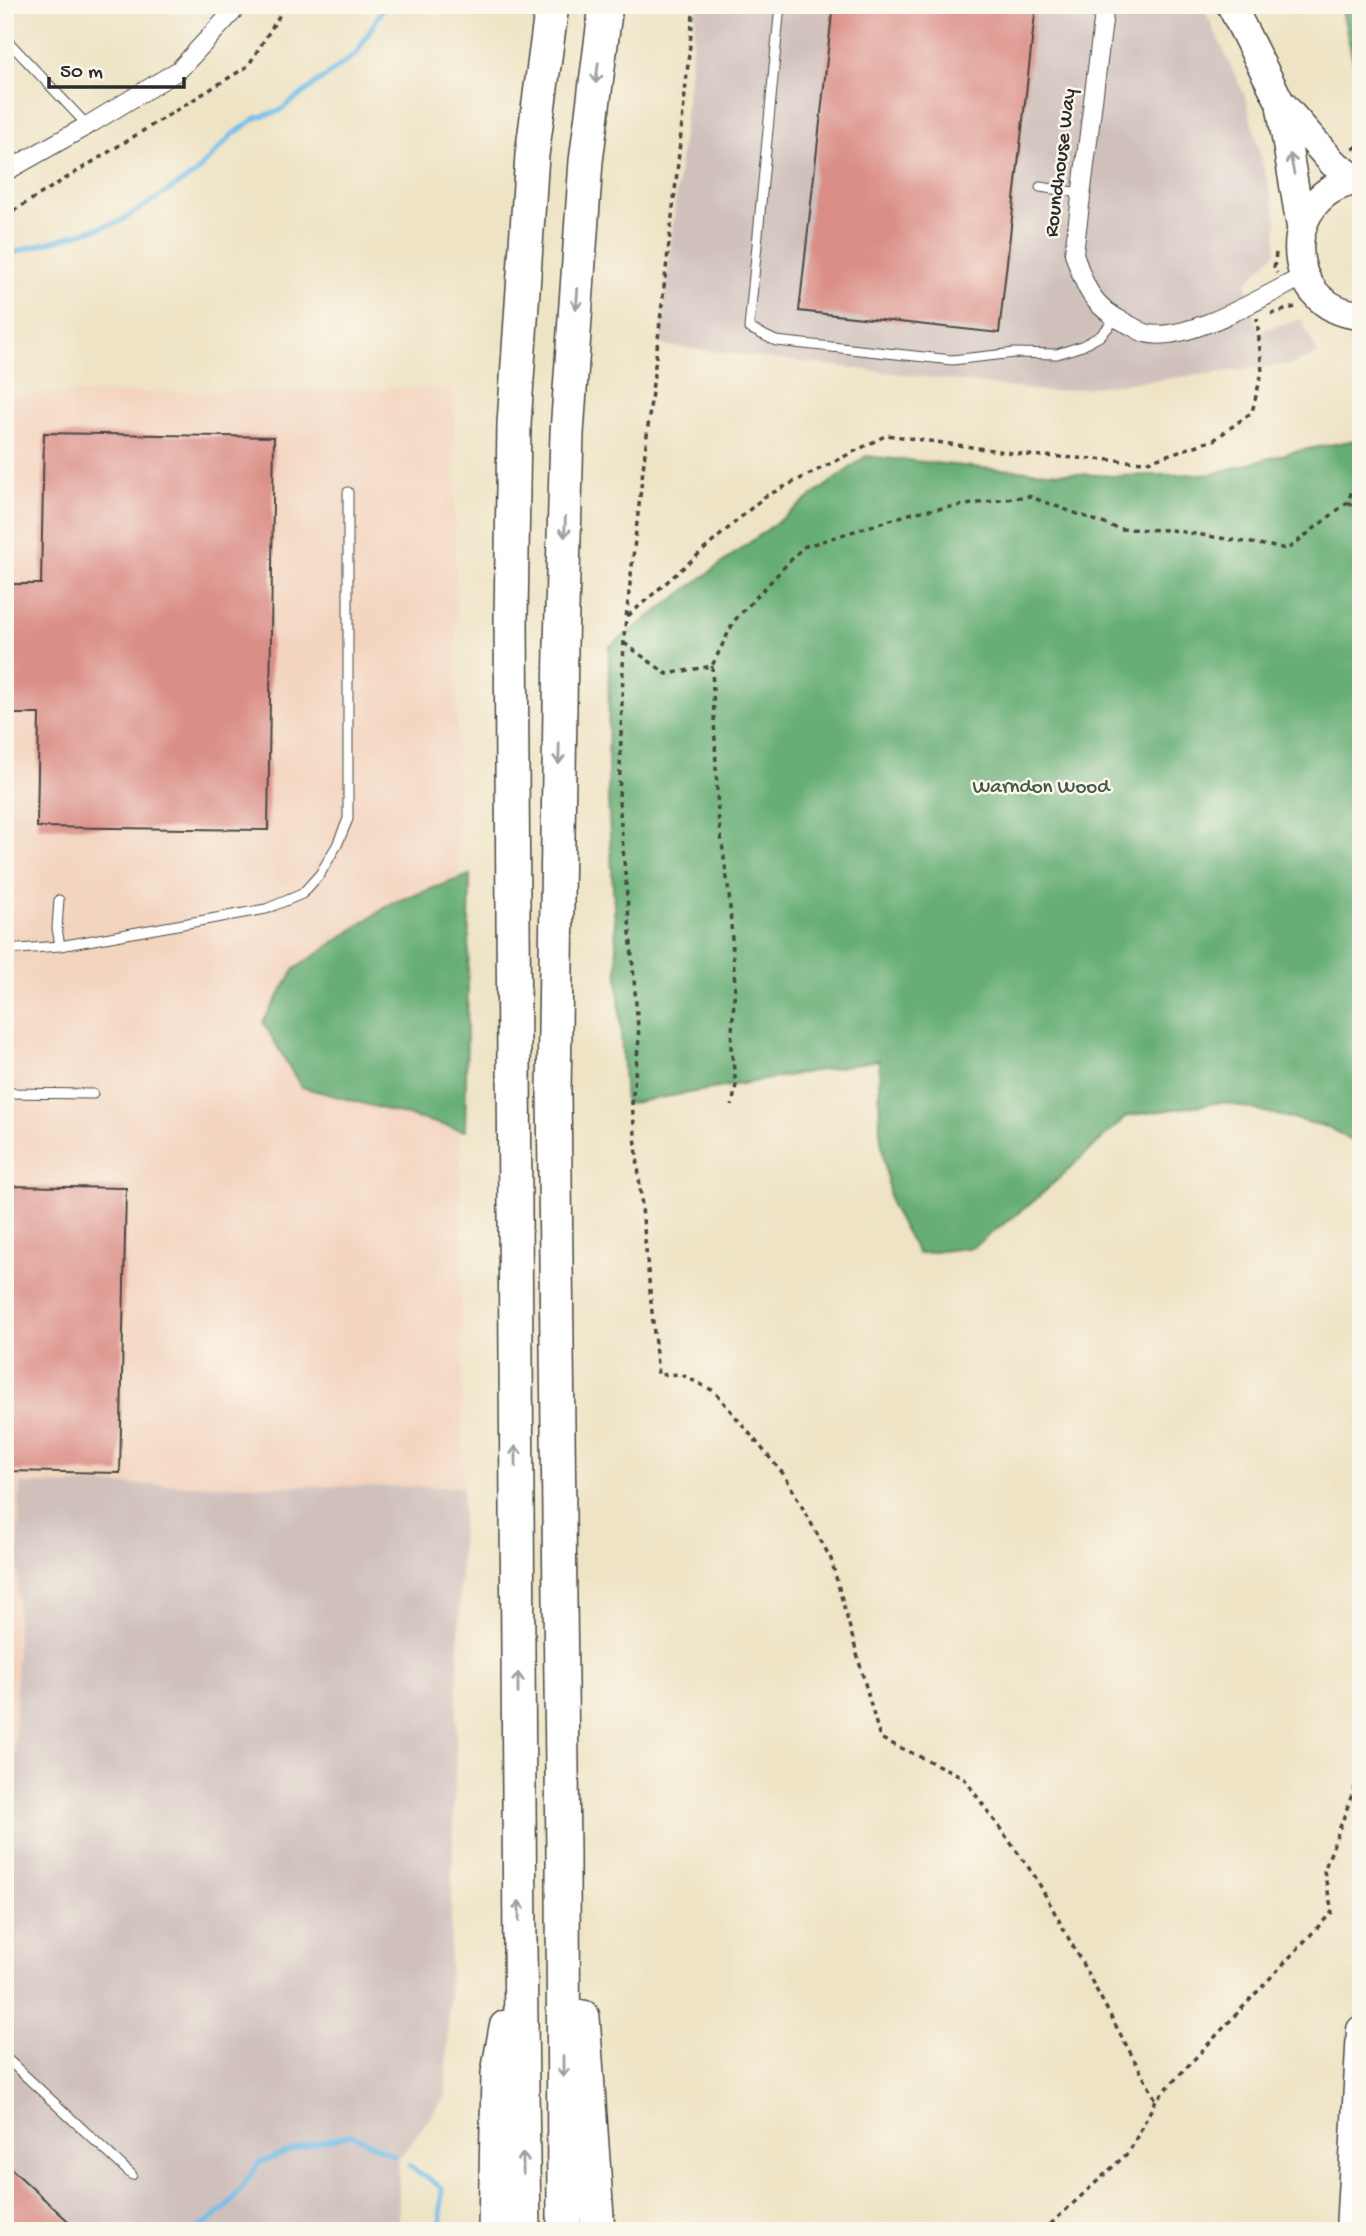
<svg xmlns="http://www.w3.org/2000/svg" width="1366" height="2236" font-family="'Gochi Hand',sans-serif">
  <rect width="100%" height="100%" fill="#fbf7ec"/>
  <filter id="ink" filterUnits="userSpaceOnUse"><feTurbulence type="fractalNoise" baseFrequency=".0143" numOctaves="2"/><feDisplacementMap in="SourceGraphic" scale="14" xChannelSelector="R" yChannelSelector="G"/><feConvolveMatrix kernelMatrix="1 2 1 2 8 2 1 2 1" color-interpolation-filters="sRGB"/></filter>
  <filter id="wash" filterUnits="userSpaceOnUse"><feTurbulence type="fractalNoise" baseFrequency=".00686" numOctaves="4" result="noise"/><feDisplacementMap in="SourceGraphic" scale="28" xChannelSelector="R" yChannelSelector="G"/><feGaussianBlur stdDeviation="1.57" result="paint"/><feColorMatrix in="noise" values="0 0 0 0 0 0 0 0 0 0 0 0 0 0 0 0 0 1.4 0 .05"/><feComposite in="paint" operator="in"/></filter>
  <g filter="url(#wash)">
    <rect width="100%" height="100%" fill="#eee3c4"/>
    <path fill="#f3d4bf" d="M454,388L463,1487L20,1484L14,1782H5V394Z"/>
    <path fill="#cfc0bb" d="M697,5H1202L1245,96L1277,219L1276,252L1246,283L1258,331L1301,319L1318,354L1293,364L1050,392L660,345Z
      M20,1484L463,1487L446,2096L399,2158V2231H5V1782L14,1781Z"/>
    <path fill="#66ae75" stroke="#486c50" stroke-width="2" d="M1341,5H1361V93H1360Z
      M1361,439V1146L1328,1127L1222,1102L1127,1116L1034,1201L973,1247L918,1254L891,1206L880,1132L879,1060L625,1104L608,799L609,647L866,456L982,468L1115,476L1212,474L1292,452Z
      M470,875L465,1131L301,1087L263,1022L295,969L392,903Z"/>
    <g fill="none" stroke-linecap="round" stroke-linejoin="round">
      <path stroke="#71bdea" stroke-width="5" d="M5,255L119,222L195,174L232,135L256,118L279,111L356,54L385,5
        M409,2166L442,2188L440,2231
        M195,2231L227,2208L259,2163L301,2147L352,2134L394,2156"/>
    </g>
    <g id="blocks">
      <path fill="#da8e87" d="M833,5H1036L999,333L799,311Z
        M44,433L274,437L268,830L37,827L39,714H5V584H41Z
        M5,1186L126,1188L120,1473L5,1471Z
        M5,2163L79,2231H5Z"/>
    </g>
  </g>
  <g filter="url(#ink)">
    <use href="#blocks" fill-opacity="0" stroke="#484742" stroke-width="2"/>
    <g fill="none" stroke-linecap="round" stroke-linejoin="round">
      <defs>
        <path id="lane" d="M780,5L749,328L776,341L952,360L1015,353L1057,354L1082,346L1100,336L1116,319
          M5,38L88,126
          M1040,187L1081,193
          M59,900L57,928L60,946
          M5,950L60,946L266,909L302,894L320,874L337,845L348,819V492
          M5,1093L93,1094
          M5,2057L132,2175"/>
        <path id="street" d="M1105,5L1074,253C1084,286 1092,307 1126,323C1132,326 1138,330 1145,333C1184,345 1268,294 1304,276
          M5,172L90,124L179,70L239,5"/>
        <path id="primary" d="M1231,5L1280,102L1333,163L1357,180
          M1280,102L1301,227
          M1361,180C1278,189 1279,309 1361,315
          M1350,2231L1361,2030"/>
        <path id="highway" d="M583,2017L598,2231
          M495,2231L498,2073L506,2027
          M524,2231L520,1948L511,618L514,424L532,155L552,5
          M564,2231L563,1852L554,1092L561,645L567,433L586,161L606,5"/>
      </defs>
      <use href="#lane" stroke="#484742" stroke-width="11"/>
      <use href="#street" stroke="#484742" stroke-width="20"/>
      <use href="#primary" stroke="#484742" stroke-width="31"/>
      <use href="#highway" stroke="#484742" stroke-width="36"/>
      <path stroke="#484742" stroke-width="3.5" stroke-dasharray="5 5" stroke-linecap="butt" d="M694,5L676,182L624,636L619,801L639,1039L632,1103L658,1375L680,1374L714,1391L785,1476L831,1559L880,1738L963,1777L1036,1878L1156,2100
        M1353,149L1358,146L1361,129
        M5,216L248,66L286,5
        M1276,253L1274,268L1277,273
        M1271,314L1295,307
        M1348,502L1361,515
        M628,616L764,497L887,435L1027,455L1145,462L1214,440L1252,412L1262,372L1257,318
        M624,643L667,674L712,666L734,621L803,547L916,512L1028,496L1119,529L1171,530L1288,549L1348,502L1361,464
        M712,666L718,815L729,893L735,985L731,1047L736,1085L732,1106
        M1043,2231L1129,2152L1156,2100L1332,1912L1324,1871L1361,1770"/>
      <use href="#lane" stroke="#fff" stroke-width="9"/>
      <use href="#street" stroke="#fff" stroke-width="18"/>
      <use href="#primary" stroke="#fff" stroke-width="28"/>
      <use href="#highway" stroke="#fff" stroke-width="33"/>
    </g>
    <defs><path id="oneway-shaft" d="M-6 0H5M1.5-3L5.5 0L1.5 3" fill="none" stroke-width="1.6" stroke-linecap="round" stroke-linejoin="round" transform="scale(1.75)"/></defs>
    <g stroke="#a0a0a0">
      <use href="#oneway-shaft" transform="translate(597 73) rotate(97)"/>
      <use href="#oneway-shaft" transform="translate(1292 164) rotate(-101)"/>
      <use href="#oneway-shaft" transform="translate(577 299) rotate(94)"/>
      <use href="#oneway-shaft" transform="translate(565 527) rotate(92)"/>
      <use href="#oneway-shaft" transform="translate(559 754) rotate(91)"/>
      <use href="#oneway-shaft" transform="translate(516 1456) rotate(-90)"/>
      <use href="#oneway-shaft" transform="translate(518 1683) rotate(-90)"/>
      <use href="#oneway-shaft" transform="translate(519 1911) rotate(-90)"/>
      <use href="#oneway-shaft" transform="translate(563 2067) rotate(90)"/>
      <use href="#oneway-shaft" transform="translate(523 2163) rotate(-91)"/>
    </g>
  </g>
  <g text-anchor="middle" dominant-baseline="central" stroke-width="5" stroke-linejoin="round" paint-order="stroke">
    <g font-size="21" fill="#2b2b2b" stroke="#fbf7ec">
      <text transform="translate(1062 163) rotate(-83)">Roundhouse Way</text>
    </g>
    <g font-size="21" fill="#445b47" stroke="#fbf7ec">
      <text x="1041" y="788">Warndon Wood</text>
    </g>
  </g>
  <rect width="1366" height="2236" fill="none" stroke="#fbf7ec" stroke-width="28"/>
  <path d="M49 77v10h135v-10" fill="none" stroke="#2b2b2b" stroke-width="3.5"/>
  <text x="60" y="77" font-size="21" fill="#2b2b2b" stroke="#fbf7ec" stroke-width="5" paint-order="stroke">50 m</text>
</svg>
